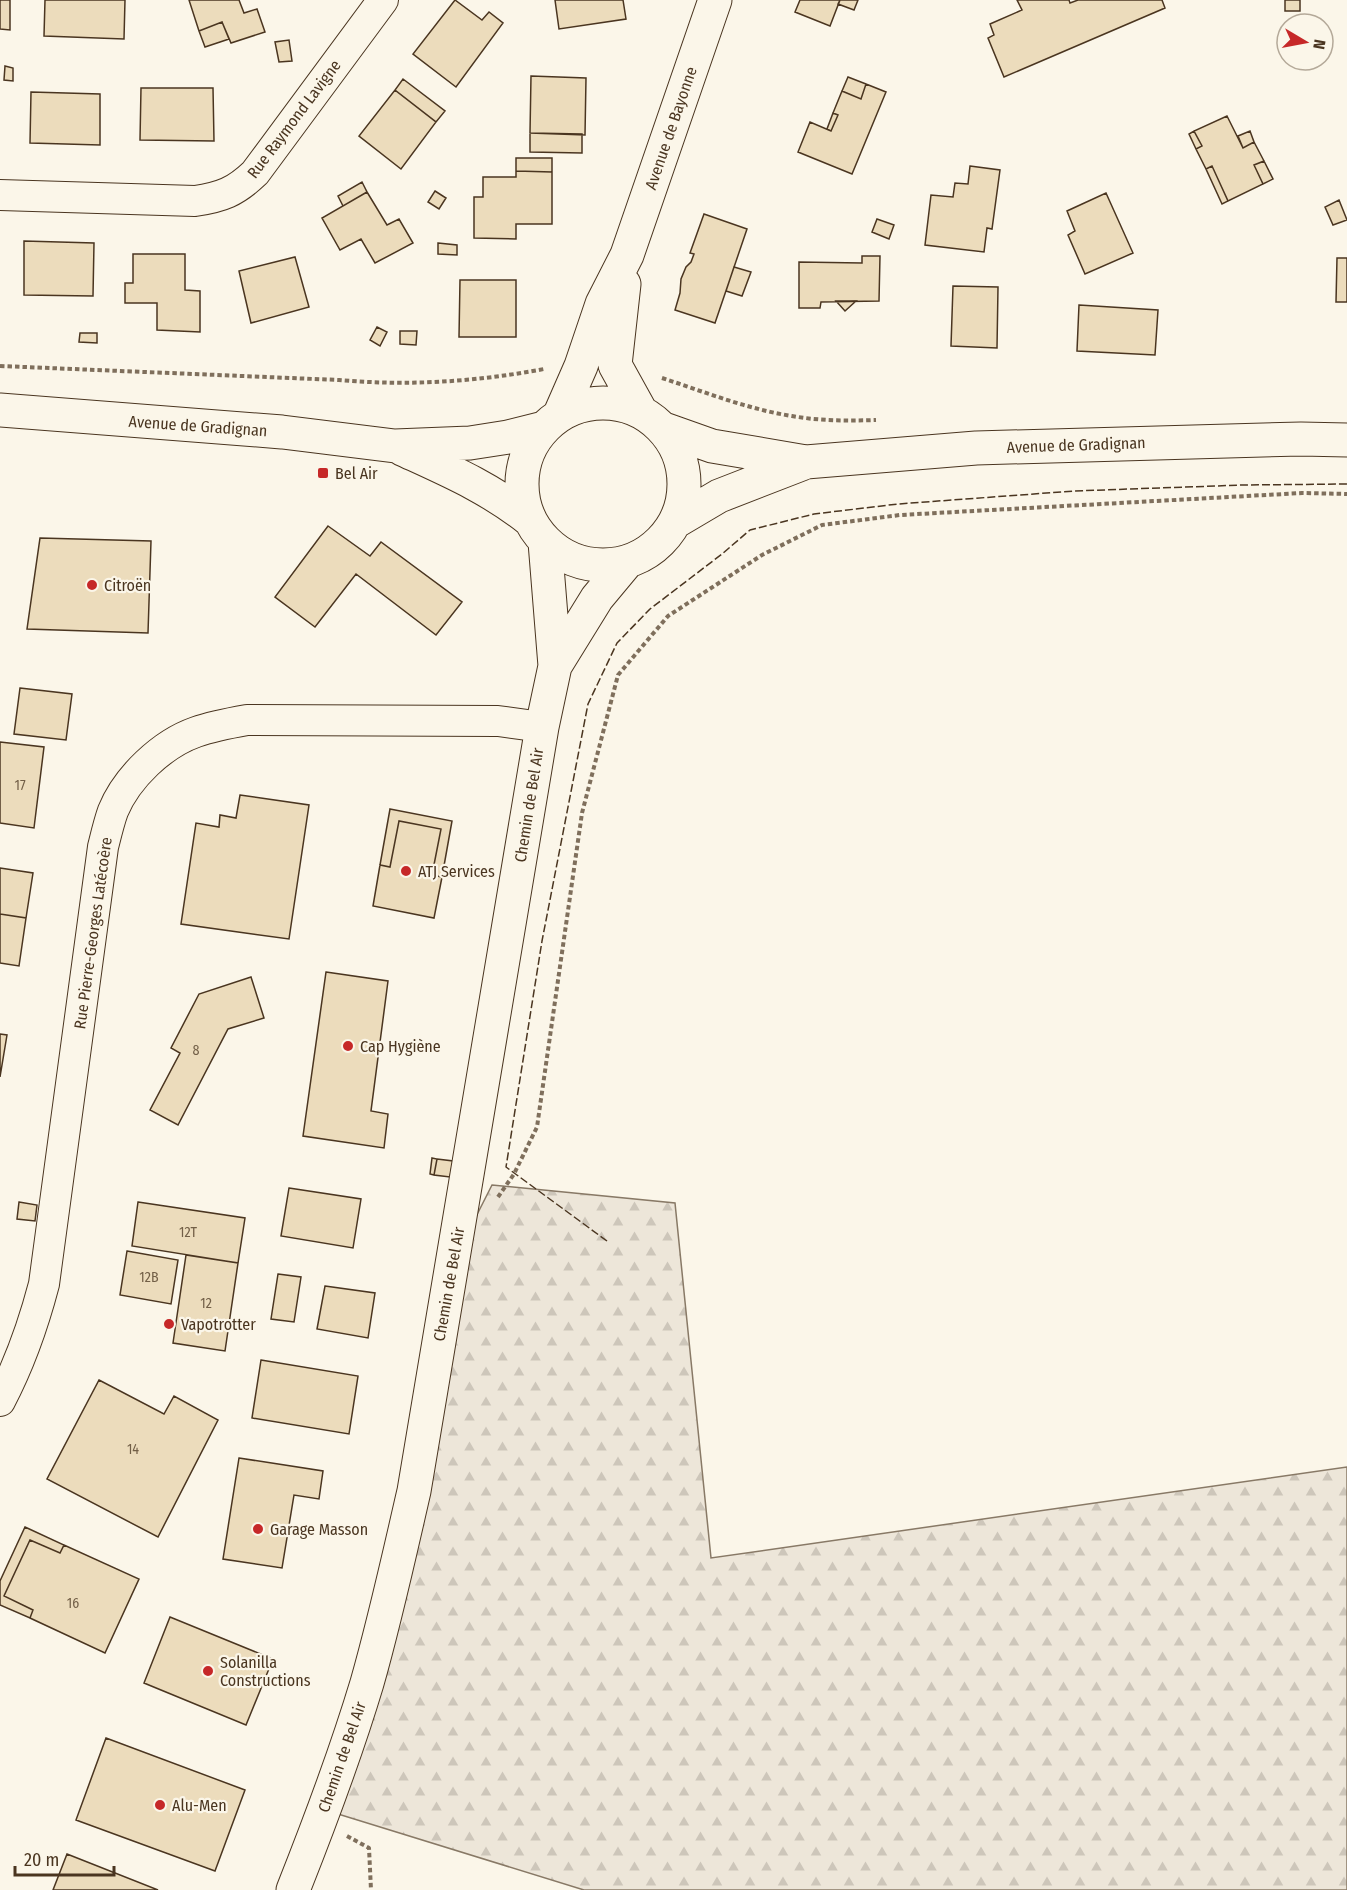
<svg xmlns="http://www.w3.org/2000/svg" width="1347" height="1890" font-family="'Fira Sans Condensed',sans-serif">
  <defs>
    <pattern id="forest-firs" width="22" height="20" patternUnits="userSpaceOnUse" patternTransform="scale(1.5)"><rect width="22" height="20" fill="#ede6d9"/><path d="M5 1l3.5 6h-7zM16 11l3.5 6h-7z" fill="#cdc6ba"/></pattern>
  </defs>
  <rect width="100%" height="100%" fill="#fbf6e9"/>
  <path fill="url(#forest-firs)" stroke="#887966" stroke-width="1.5" d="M492,1185L675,1203L711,1558L1347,1467V1890H584L325,1810L453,1262Z"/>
  <path fill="#ecdcbc" stroke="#4a3520" stroke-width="1.5" d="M0,0H10V30L0,29Z
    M45,0H125L124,39L44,36Z
    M189,0H239L244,13L257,9L265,32L231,43L222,22L199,31Z
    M455,0L482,20L489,12L503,23L456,87L413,54Z
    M555,0H623L626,19L559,29Z
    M800,0H840L830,26L795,12Z
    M840,0H858L854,10L838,4Z
    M1017,0H1069L1070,3L1078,0H1162L1165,8L1004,77L988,38L994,35L990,24L1022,10Z
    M1285,0H1300V11H1285Z
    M222,22L229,39L205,47L199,31Z
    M289,40L292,61L279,62L275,42Z
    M5,66L13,68V81L4,80Z
    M531,76L586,78L585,135L530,133Z
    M848,77L866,84L861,99L842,91Z
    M403,79L445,111L436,122L395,90Z
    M866,84L886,92L852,174L798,152L810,122L831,131L838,115L833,113L842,91L861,99Z
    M141,88H213L214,141L140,140Z
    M395,90L436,122L401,169L359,136Z
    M31,92L100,94V145L30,143Z
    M833,113L838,115L831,131L827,129Z
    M1227,116L1243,148L1254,142L1264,161L1254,165L1263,184L1228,201L1212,166L1206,169L1196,149L1202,146L1194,131Z
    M1194,131L1202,146L1196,149L1189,134Z
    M1250,131L1254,142L1243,148L1238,136Z
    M530,133L582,134V153L530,152Z
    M516,158H552V172L516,171Z
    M1264,161L1273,179L1263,184L1254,165Z
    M970,166L1000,170L992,229L987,228L984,252L925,245L931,195L953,197L955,183L968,184Z
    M1212,166L1228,201L1222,204L1206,169Z
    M516,171L552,172V224H516V239L474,238V197H483V177H516Z
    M362,182L367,192L343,206L338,196Z
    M435,191L446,198L439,209L428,202Z
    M367,192L387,225L399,219L413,243L375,263L361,239L340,250L322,218Z
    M1106,193L1133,253L1085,274L1068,235L1075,231L1067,211Z
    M1339,200L1347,220L1333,225L1325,207Z
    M704,214L747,229L715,323L675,310L680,293L681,279L686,267L691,262L694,254L690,253Z
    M877,219L894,225L889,239L872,232Z
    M24,241L94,243L93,296L24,295Z
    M438,243L457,245V255L438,254Z
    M133,254H185V290L200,291V332L157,330V303H125V283H133Z
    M862,256H880L879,301L821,302L820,308H799V262L862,263Z
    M295,257L309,307L251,323L239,271Z
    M1337,258H1347V302H1336Z
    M734,267L751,272L742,296L726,291Z
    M460,280H516V337H459Z
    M953,286L998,287L997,348L951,346Z
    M836,301H856L845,311Z
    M1079,305L1158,310L1155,355L1077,351Z
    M377,327L387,332L380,346L370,340Z
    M400,331H417L416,345L400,344Z
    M80,333H97V343L79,342Z
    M328,526L370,556L381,542L462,602L436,635L356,574L315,627L275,597Z
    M40,538L151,541L148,633L27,629Z
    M20,688L72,694L66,740L14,734Z
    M0,742L44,747L34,828L0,823Z
    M240,795L309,805L289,939L181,924L196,823L219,827L220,815L236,818Z
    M390,809L452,821L442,877L432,875L441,829L399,821L390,867L380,865Z
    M399,821L441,829L432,875L442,877L434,918L373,906L380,865L390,867Z
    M0,868L33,873L26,918L0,914Z
    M0,914L26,918L19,966L0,963Z
    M326,972L388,981L371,1111L388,1114L384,1148L303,1136Z
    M251,977L264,1018L228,1029L178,1125L150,1110L180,1053L171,1048L199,994Z
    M0,1034L7,1035L0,1077Z
    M432,1158L437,1159L434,1175L430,1174Z
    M437,1159L453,1161L450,1177L434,1175Z
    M289,1188L361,1199L353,1248L281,1236Z
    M19,1202L37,1205L35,1221L17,1219Z
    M138,1202L245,1218L238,1263L132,1246Z
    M127,1251L178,1260L171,1304L120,1295Z
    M186,1255L238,1263L225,1351L173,1343Z
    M278,1274L301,1277L294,1322L271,1319Z
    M325,1286L375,1293L368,1338L317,1329Z
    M261,1360L358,1376L349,1434L252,1418Z
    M99,1380L164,1414L174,1396L218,1420L158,1537L47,1479Z
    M239,1458L323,1471L319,1499L294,1495L282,1568L223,1559Z
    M25,1527L64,1545L60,1553L30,1540L4,1596L33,1610L30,1618L0,1605V1581Z
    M30,1540L60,1553L64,1545L139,1579L105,1653L30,1618L33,1610L4,1596Z
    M170,1617L273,1659L246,1725L144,1683Z
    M106,1738L245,1790L215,1871L76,1820Z
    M67,1854L158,1890H53Z"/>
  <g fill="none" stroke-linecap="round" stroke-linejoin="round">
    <defs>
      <path id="minor" d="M0,195L195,201C222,197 235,192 255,173L383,0
        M0,1401C20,1363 33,1326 44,1284L103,847C106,835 109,822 113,811C127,777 162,744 196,732C213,726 230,723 247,720L498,721L542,727"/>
      <path id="tertiary" d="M624,284L615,365L641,412
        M522 484a81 81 0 1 1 162 0a81 81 0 1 1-162 0Z
        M0,410L282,432L395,446L470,443L508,437L544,428
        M560,414L581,366L602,304L627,255L715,0
        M664,429L712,446L806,462L976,448L1301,439L1347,440
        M402,449C450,471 488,487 530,520
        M675,522L719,496L804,463
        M555,666L597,598L627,562
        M293,1890C320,1822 346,1753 367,1683C385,1620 399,1556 414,1491L542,727L555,666L545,542"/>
    </defs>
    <use href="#minor" stroke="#4a3520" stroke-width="32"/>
    <use href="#tertiary" stroke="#4a3520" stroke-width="35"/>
    <path stroke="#7f6f5c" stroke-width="4" stroke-dasharray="4.5 3" stroke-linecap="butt" d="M0,366L339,380C408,386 475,382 544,369
      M662,378C705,392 747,409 792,416C820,421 848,421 876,420
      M498,1197L514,1174L537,1127L582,813L618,675L668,616L762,555L822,525L900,515L1302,493L1347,494
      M347,1836L369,1848L371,1890"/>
    <use href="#minor" stroke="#fbf6e9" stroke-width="30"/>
    <use href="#tertiary" stroke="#fbf6e9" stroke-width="33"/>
    <path stroke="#4a3520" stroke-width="1.5" stroke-dasharray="8 3" stroke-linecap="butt" d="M607,1241L506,1167L542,941L588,704L617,643L650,609L722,554L750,530L814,514L898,504L1074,491L1243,485L1347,484"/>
  </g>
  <g fill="#c62828" stroke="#fbf6e9" stroke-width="2">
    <rect x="317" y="467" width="12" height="12" rx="3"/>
    <circle cx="92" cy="585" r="6"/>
    <circle cx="406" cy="871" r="6"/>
    <circle cx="348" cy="1046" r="6"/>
    <circle cx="169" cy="1324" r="6"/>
    <circle cx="258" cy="1529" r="6"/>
    <circle cx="208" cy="1671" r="6"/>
    <circle cx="160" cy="1805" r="6"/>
  </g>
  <g text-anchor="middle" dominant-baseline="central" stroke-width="4.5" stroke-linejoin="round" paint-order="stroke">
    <g font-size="14" fill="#725f47">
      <text x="20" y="785">17</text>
      <text x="196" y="1050">8</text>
      <text x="188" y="1232">12T</text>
      <text x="149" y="1277">12B</text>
      <text x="206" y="1303">12</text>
      <text x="133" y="1449">14</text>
      <text x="73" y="1603">16</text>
    </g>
    <g font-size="16" fill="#4a3520" stroke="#fbf6e9">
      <text transform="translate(294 119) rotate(-53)">Rue Raymond Lavigne</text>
      <text transform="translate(671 128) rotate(-71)">Avenue de Bayonne</text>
      <text transform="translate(198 426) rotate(4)">Avenue de Gradignan</text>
      <text transform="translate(1076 445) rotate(-2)">Avenue de Gradignan</text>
      <text transform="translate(529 805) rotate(-81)">Chemin de Bel Air</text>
      <text transform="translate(93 933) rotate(-82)">Rue Pierre-Georges Latécoère</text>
      <text transform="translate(449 1284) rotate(-80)">Chemin de Bel Air</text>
      <text transform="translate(342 1757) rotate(-71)">Chemin de Bel Air</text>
    </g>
    <g font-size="16" fill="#4a3520" stroke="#fbf6e9" text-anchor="start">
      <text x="335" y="473">Bel Air</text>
      <text x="104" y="585">Citroën</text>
      <text x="418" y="871">ATJ Services</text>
      <text x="360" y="1046">Cap Hygiène</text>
      <text x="181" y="1324">Vapotrotter</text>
      <text x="270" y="1529">Garage Masson</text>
      <text x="220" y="1662">Solanilla<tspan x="220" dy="18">Constructions</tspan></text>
      <text x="172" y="1805">Alu-Men</text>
    </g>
  </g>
  <g transform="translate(1305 42) rotate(100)"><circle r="28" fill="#fbf6e9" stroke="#b4a999" stroke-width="1.5"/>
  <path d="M0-4.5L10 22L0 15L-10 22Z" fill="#c62828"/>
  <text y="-9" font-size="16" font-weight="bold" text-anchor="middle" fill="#4a3520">N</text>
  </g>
  <path d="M15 1866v9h99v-9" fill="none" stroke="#4a3520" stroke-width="3"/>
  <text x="24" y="1866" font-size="18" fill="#4a3520" stroke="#fbf6e9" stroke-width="4.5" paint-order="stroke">20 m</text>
</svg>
